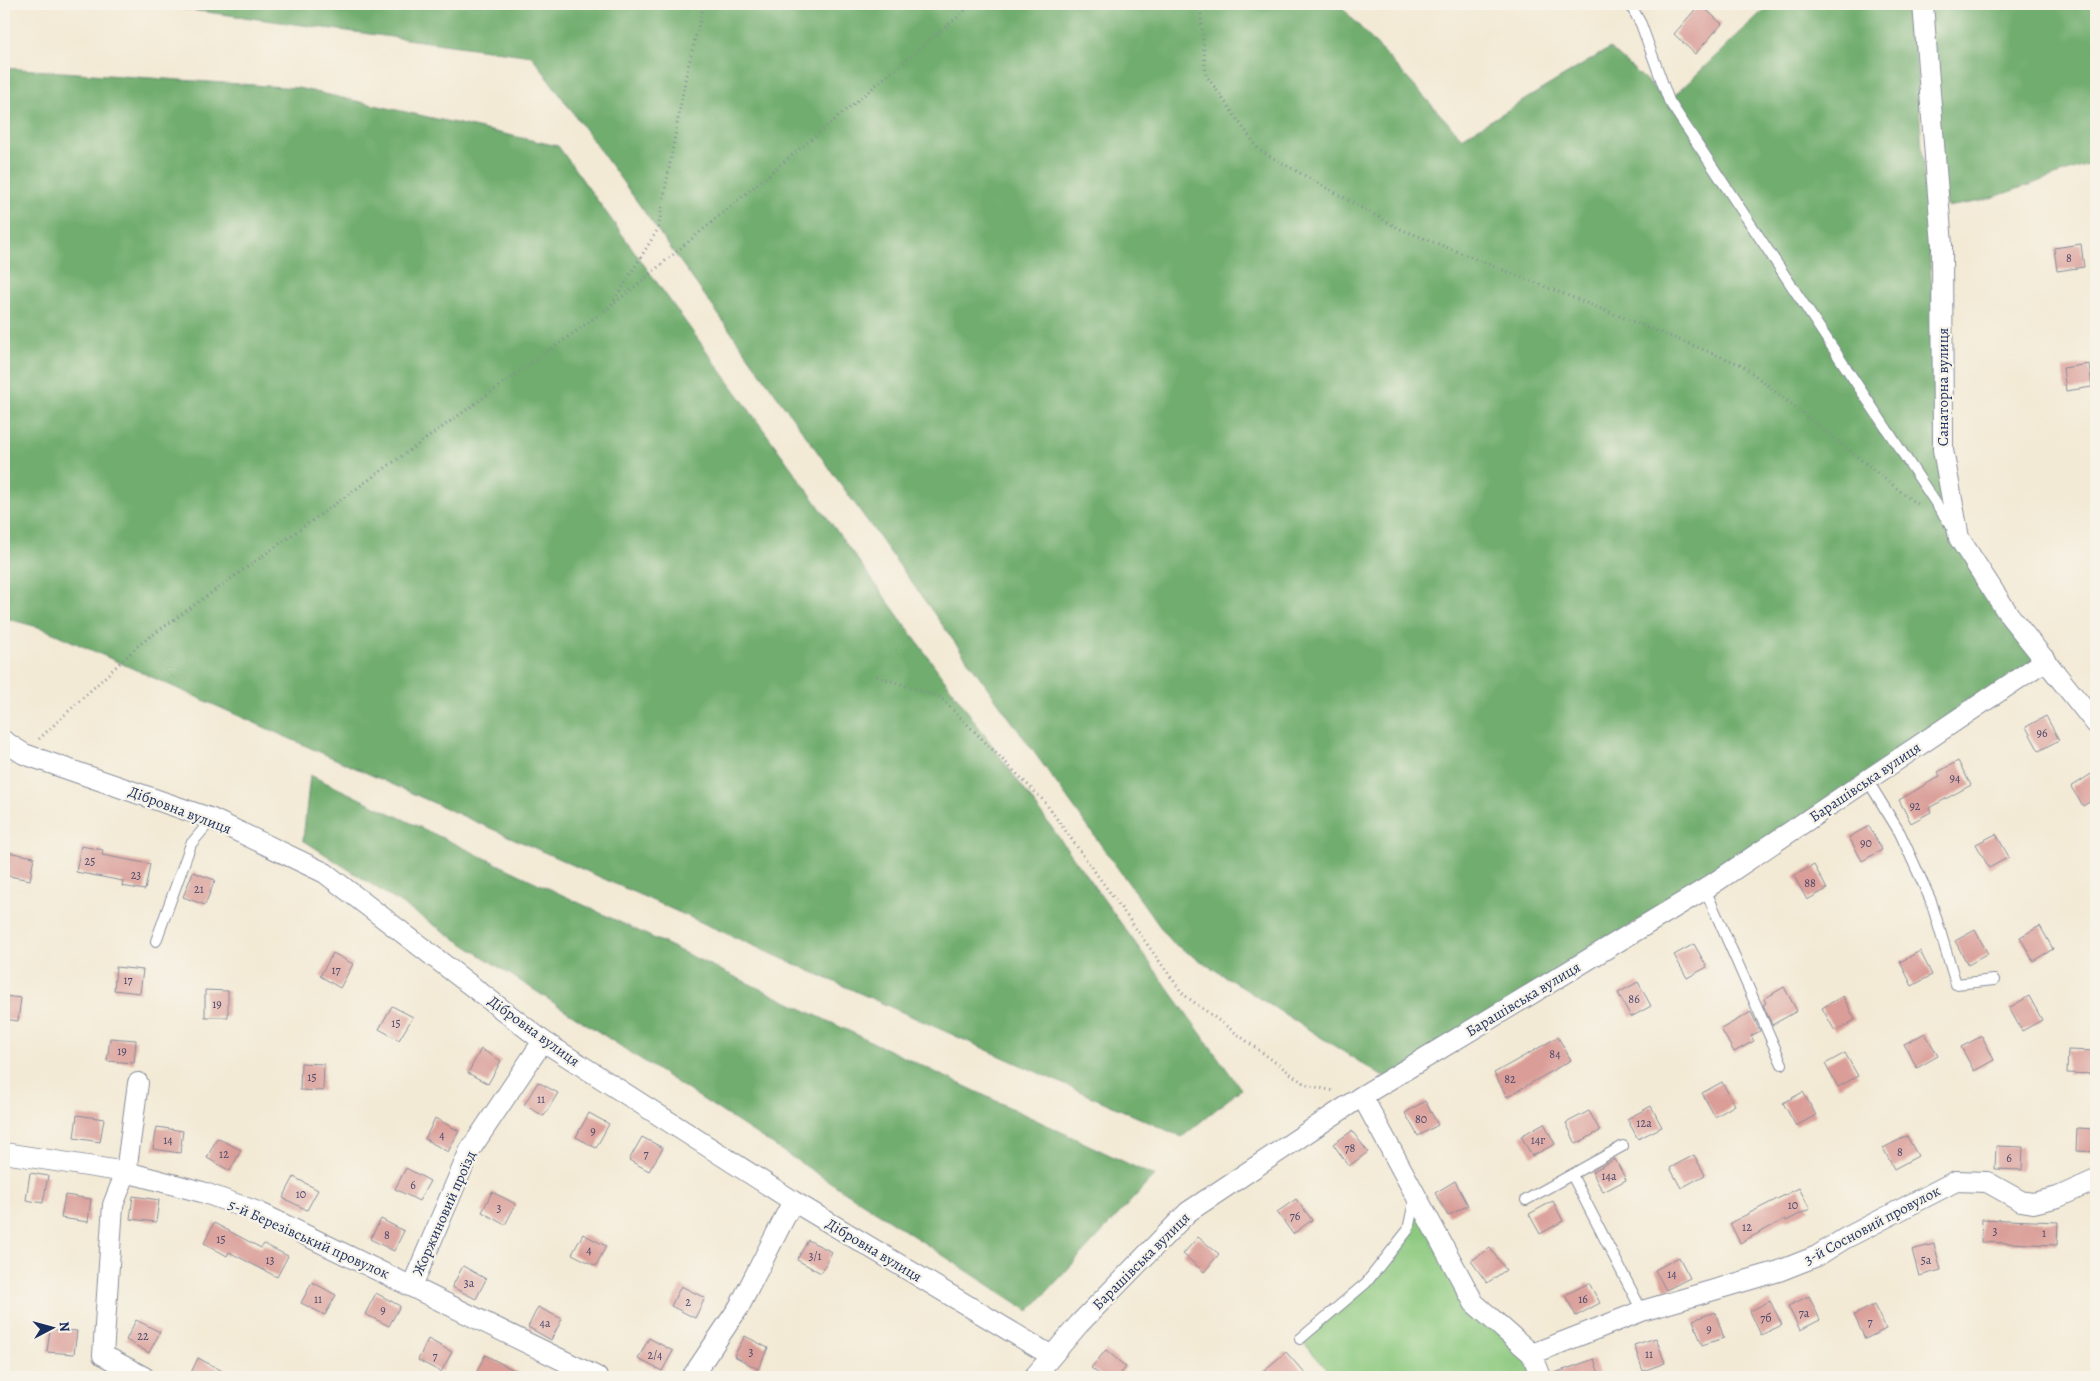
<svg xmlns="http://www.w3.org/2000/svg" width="2100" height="1381" font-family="Alegreya,serif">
  <rect width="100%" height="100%" fill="#f7f3e8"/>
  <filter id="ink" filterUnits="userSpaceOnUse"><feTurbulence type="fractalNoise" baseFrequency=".02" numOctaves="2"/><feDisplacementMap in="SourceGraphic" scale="10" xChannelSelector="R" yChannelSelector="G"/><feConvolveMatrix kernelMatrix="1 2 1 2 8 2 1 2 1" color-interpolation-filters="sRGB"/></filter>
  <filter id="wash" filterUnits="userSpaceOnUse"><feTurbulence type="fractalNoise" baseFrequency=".0096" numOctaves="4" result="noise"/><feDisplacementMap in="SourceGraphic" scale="20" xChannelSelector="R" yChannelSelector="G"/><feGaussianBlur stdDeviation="1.12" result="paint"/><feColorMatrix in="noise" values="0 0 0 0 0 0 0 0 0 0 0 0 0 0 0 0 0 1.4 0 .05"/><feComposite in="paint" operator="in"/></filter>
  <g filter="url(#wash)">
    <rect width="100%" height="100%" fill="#f3ead5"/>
    <path fill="#8cc97f" stroke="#547c6e" d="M1415,1194L1474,1303L1541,1377H1334L1300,1339L1366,1283L1408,1230Z"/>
    <path fill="#71ad6e" stroke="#466e66" d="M147,4H1339L1462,138L1610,48L1669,101L1770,4H1912L1943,450L1959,538L2046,660L1388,1080L1171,942L532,56Z
      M1925,4H2096V162L1982,201L1947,207Z
      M4,68L298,88L558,146L1241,1089L1182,1137L42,628L4,618Z
      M310,775L1154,1176L1029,1311L303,840Z"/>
    <g id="blocks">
      <path fill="#da9d98" d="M1700,4L1722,24L1695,54L1674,34Z
        M2081,244L2084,267L2057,271L2054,248Z
        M2089,364L2092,387L2066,391L2063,368Z
        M2046,716L2059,740L2039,751L2026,727Z
        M1958,761L1971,785L1929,808L1931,812L1911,823L1899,800L1940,776L1938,772Z
        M2096,771V798L2083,806L2071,787Z
        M1869,826L1882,850L1862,861L1849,837Z
        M1996,834L2009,857L1989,868L1976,844Z
        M81,846L103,850L102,855L150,864L145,890L122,886L123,881L76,872Z
        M7,852L34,857L30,880L4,875Z
        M1814,865L1827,889L1807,900L1794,876Z
        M193,872L215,880L205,905L183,897Z
        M2040,926L2053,949L2033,961L2020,937Z
        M1975,930L1988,954L1968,965L1955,941Z
        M1694,944L1707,967L1687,978L1674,955Z
        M1920,951L1932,975L1912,986L1900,962Z
        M333,953L353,964L340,988L320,976Z
        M116,967L143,970L140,993L114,990Z
        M1638,982L1651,1006L1631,1017L1618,993Z
        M1784,987L1797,1011L1772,1025L1763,1005L1766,1003L1764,999Z
        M205,990L228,991V1017H205Z
        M4,996L21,998L18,1021L4,1019Z
        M1843,996L1855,1020L1835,1031L1822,1008Z
        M2029,996L2042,1020L2022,1031L2009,1008Z
        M392,1006L413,1017L399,1040L379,1029Z
        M1751,1012L1760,1031L1751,1036L1754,1041L1734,1052L1721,1029Z
        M1925,1033L1938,1056L1917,1068L1904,1044Z
        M1982,1036L1994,1060L1974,1071L1961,1047Z
        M1558,1037L1571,1060L1507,1097L1494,1073Z
        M110,1038L136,1040L134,1063L107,1061Z
        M481,1049L501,1061L488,1084L468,1073Z
        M2068,1050L2094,1051L2093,1074L2067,1073Z
        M1845,1053L1858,1076L1838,1087L1825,1064Z
        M301,1063L324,1064L323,1091L300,1090Z
        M538,1082L558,1093L544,1116L524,1105Z
        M1722,1082L1735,1105L1715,1117L1702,1093Z
        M1803,1092L1816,1115L1796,1126L1783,1103Z
        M1425,1101L1438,1125L1418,1136L1405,1113Z
        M1651,1106L1662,1127L1638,1139L1627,1119Z
        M1589,1111L1600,1131L1576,1144L1566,1123Z
        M589,1113L609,1124L596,1148L576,1137Z
        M77,1115L104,1119L100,1142L74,1138Z
        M435,1118L459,1131L448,1152L425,1139Z
        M1544,1123L1555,1144L1532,1156L1521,1136Z
        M157,1127L183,1131L180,1153L153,1149Z
        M2077,1128L2096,1129V1152L2076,1151Z
        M1352,1131L1368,1152L1349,1166L1333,1144Z
        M1907,1136L1918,1156L1894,1169L1883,1148Z
        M642,1137L663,1148L649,1171L629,1160Z
        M217,1138L241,1150L230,1171L207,1158Z
        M1996,1146L2023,1147L2022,1170L1995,1169Z
        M1694,1155L1705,1175L1681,1188L1670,1168Z
        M1615,1159L1626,1180L1603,1192L1592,1172Z
        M406,1168L430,1181L419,1201L395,1189Z
        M30,1173L48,1176L43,1203L26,1200Z
        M294,1177L318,1190L307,1210L283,1198Z
        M1455,1181L1468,1205L1448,1216L1435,1193Z
        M1799,1188L1810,1209L1786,1221L1785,1219L1740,1243L1730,1223Z
        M492,1192L516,1204L505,1225L482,1212Z
        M65,1195L91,1199L88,1222L61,1218Z
        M133,1196L159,1200L156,1222L130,1219Z
        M1296,1199L1312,1220L1293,1234L1277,1212Z
        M1553,1201L1563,1221L1540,1234L1529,1214Z
        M381,1219L404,1231L394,1251L370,1239Z
        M1982,1219L2058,1222L2057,1245L1981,1242Z
        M214,1223L261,1248L264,1244L288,1256L277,1277L229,1252L227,1256L204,1243Z
        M583,1234L606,1246L596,1266L572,1254Z
        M1198,1237L1219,1254L1204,1272L1183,1254Z
        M808,1240L832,1252L821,1273L797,1260Z
        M1934,1244L1941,1270L1919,1276L1912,1250Z
        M1490,1248L1506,1270L1487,1283L1471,1261Z
        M1679,1257L1690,1278L1666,1290L1655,1270Z
        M463,1266L486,1279L476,1299L452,1287Z
        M312,1282L336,1295L325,1315L301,1303Z
        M1589,1283L1600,1303L1576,1316L1565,1295Z
        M681,1286L705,1298L695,1318L671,1306Z
        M376,1293L400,1306L389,1326L365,1314Z
        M1809,1296L1820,1320L1800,1330L1788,1306Z
        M1770,1301L1782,1325L1761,1335L1750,1311Z
        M1874,1305L1886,1329L1865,1339L1854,1315Z
        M538,1307L562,1319L551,1340L528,1327Z
        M1715,1312L1724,1338L1702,1345L1693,1320Z
        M136,1320L160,1332L149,1353L126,1340Z
        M50,1329L77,1331L74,1354L47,1352Z
        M745,1336L768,1348L758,1369L734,1356Z
        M649,1338L673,1351L662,1371L638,1359Z
        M1656,1338L1665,1363L1643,1371L1634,1345Z
        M428,1339L452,1352L441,1372L418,1360Z
        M1106,1350L1126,1367L1118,1377H1103L1091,1368Z
        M1286,1352L1308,1377H1256Z
        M485,1355L527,1377H474Z
        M198,1358L234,1377H189Z
        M1594,1359L1600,1377H1553L1552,1374Z"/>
    </g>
  </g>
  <g filter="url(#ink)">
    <use href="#blocks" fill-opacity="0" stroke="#878c9a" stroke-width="1"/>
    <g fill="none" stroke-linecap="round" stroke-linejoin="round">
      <defs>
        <path id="lane" d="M1630,4L1641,24L1669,101L1953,529
          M1868,781L1900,833L1931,901L1956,984L1994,980
          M1705,889L1782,1064
          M156,941L191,844L212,819
          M1572,1175L1642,1311
          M1526,1200L1623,1146
          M1300,1339L1366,1283L1408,1230L1415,1197"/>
        <path id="street" d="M1923,4L1942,245L1943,450L1959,538L2009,615L2096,724
          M4,741L24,754L212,819L325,873L543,1041L793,1201L1050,1355
          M138,1083L126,1172L113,1205L103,1355L144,1377
          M1362,1096L1474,1303L1532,1354L1541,1377
          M4,1153L126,1172L202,1192L258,1212L597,1377
          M412,1286L470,1150L543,1041
          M1532,1354L1642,1311L1779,1271L1817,1256L1844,1239L1956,1181L1987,1182L2021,1201L2033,1203L2058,1197L2096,1180
          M692,1377L739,1307L793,1201
          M1034,1377L1079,1324L1188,1212L1362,1096L1705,889L2046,660"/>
      </defs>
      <use href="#lane" stroke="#878c9a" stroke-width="12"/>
      <use href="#street" stroke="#878c9a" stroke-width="22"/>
      <path stroke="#878c9a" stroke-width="3" stroke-dasharray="1 4" stroke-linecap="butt" d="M1200,4L1206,75L1259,150L1398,228L1742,365L1919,506
        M615,303L973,4
        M877,676L940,697L1044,801L1183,994L1306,1085L1334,1091
        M39,739L140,644L611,306L658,229L686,75L704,4"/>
      <use href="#lane" stroke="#fff" stroke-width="10"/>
      <use href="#street" stroke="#fff" stroke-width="20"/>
    </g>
  </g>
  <g text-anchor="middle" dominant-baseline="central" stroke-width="4.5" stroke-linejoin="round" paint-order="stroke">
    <g font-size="12" fill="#4b4a6c">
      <text x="2069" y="258">8</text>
      <text x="2042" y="733">96</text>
      <text x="1955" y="778">94</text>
      <text x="1915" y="806">92</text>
      <text x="1866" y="843">90</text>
      <text x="90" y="861">25</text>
      <text x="136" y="875">23</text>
      <text x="1810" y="883">88</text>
      <text x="199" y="889">21</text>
      <text x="336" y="970">17</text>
      <text x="128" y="980">17</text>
      <text x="1634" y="999">86</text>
      <text x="217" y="1004">19</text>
      <text x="396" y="1023">15</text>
      <text x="122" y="1051">19</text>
      <text x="1555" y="1054">84</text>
      <text x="312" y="1077">15</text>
      <text x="1510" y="1079">82</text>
      <text x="541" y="1099">11</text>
      <text x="1421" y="1119">80</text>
      <text x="1644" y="1123">12а</text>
      <text x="593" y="1131">9</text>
      <text x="442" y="1135">4</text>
      <text x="168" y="1140">14</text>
      <text x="1538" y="1140">14г</text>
      <text x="1350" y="1148">78</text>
      <text x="1900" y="1152">8</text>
      <text x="224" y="1154">12</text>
      <text x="646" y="1154">7</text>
      <text x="2009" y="1158">6</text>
      <text x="1609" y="1176">14а</text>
      <text x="413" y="1185">6</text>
      <text x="301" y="1194">10</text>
      <text x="1793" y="1205">10</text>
      <text x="499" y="1208">3</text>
      <text x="1295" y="1216">76</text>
      <text x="1747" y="1227">12</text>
      <text x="1995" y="1231">3</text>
      <text x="2044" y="1233">1</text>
      <text x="387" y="1235">8</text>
      <text x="221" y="1239">15</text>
      <text x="589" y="1250">4</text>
      <text x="815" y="1256">3/1</text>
      <text x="270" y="1260">13</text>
      <text x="1926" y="1260">5а</text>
      <text x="1672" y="1274">14</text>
      <text x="469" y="1283">3а</text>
      <text x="318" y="1299">11</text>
      <text x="1583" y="1299">16</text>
      <text x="688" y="1302">2</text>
      <text x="383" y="1310">9</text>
      <text x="1804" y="1313">7а</text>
      <text x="1766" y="1318">7б</text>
      <text x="1870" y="1322">7</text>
      <text x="545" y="1323">4а</text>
      <text x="1709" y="1329">9</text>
      <text x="143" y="1336">22</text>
      <text x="751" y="1352">3</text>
      <text x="1649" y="1354">11</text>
      <text x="655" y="1355">2/4</text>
      <text x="435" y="1356">7</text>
    </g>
    <g font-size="15" fill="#1b2f5e" stroke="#f7f3e8">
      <text transform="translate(1943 387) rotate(-90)">Санаторна вулиця</text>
      <text transform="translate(1865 782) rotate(-34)">Барашівська вулиця</text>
      <text transform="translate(180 810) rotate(21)">Дібровна вулиця</text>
      <text transform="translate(1523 999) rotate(-31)">Барашівська вулиця</text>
      <text transform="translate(534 1031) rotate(36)">Дібровна вулиця</text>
      <text transform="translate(444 1213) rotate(-66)">Жоржиновий проїзд</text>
      <text transform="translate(1872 1225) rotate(-28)">3-й Сосновий провулок</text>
      <text transform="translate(309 1239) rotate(24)">5-й Березівський провулок</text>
      <text transform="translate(874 1250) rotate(31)">Дібровна вулиця</text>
      <text transform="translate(1141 1261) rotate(-45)">Барашівська вулиця</text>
    </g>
  </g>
  <rect width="2100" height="1381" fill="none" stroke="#f7f3e8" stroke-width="20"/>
  <g transform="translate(52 1328) rotate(84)" stroke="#f7f3e8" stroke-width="4" paint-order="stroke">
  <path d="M0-4L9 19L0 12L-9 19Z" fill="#1b2f5e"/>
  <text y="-8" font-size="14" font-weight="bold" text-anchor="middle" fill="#1b2f5e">N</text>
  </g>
</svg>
